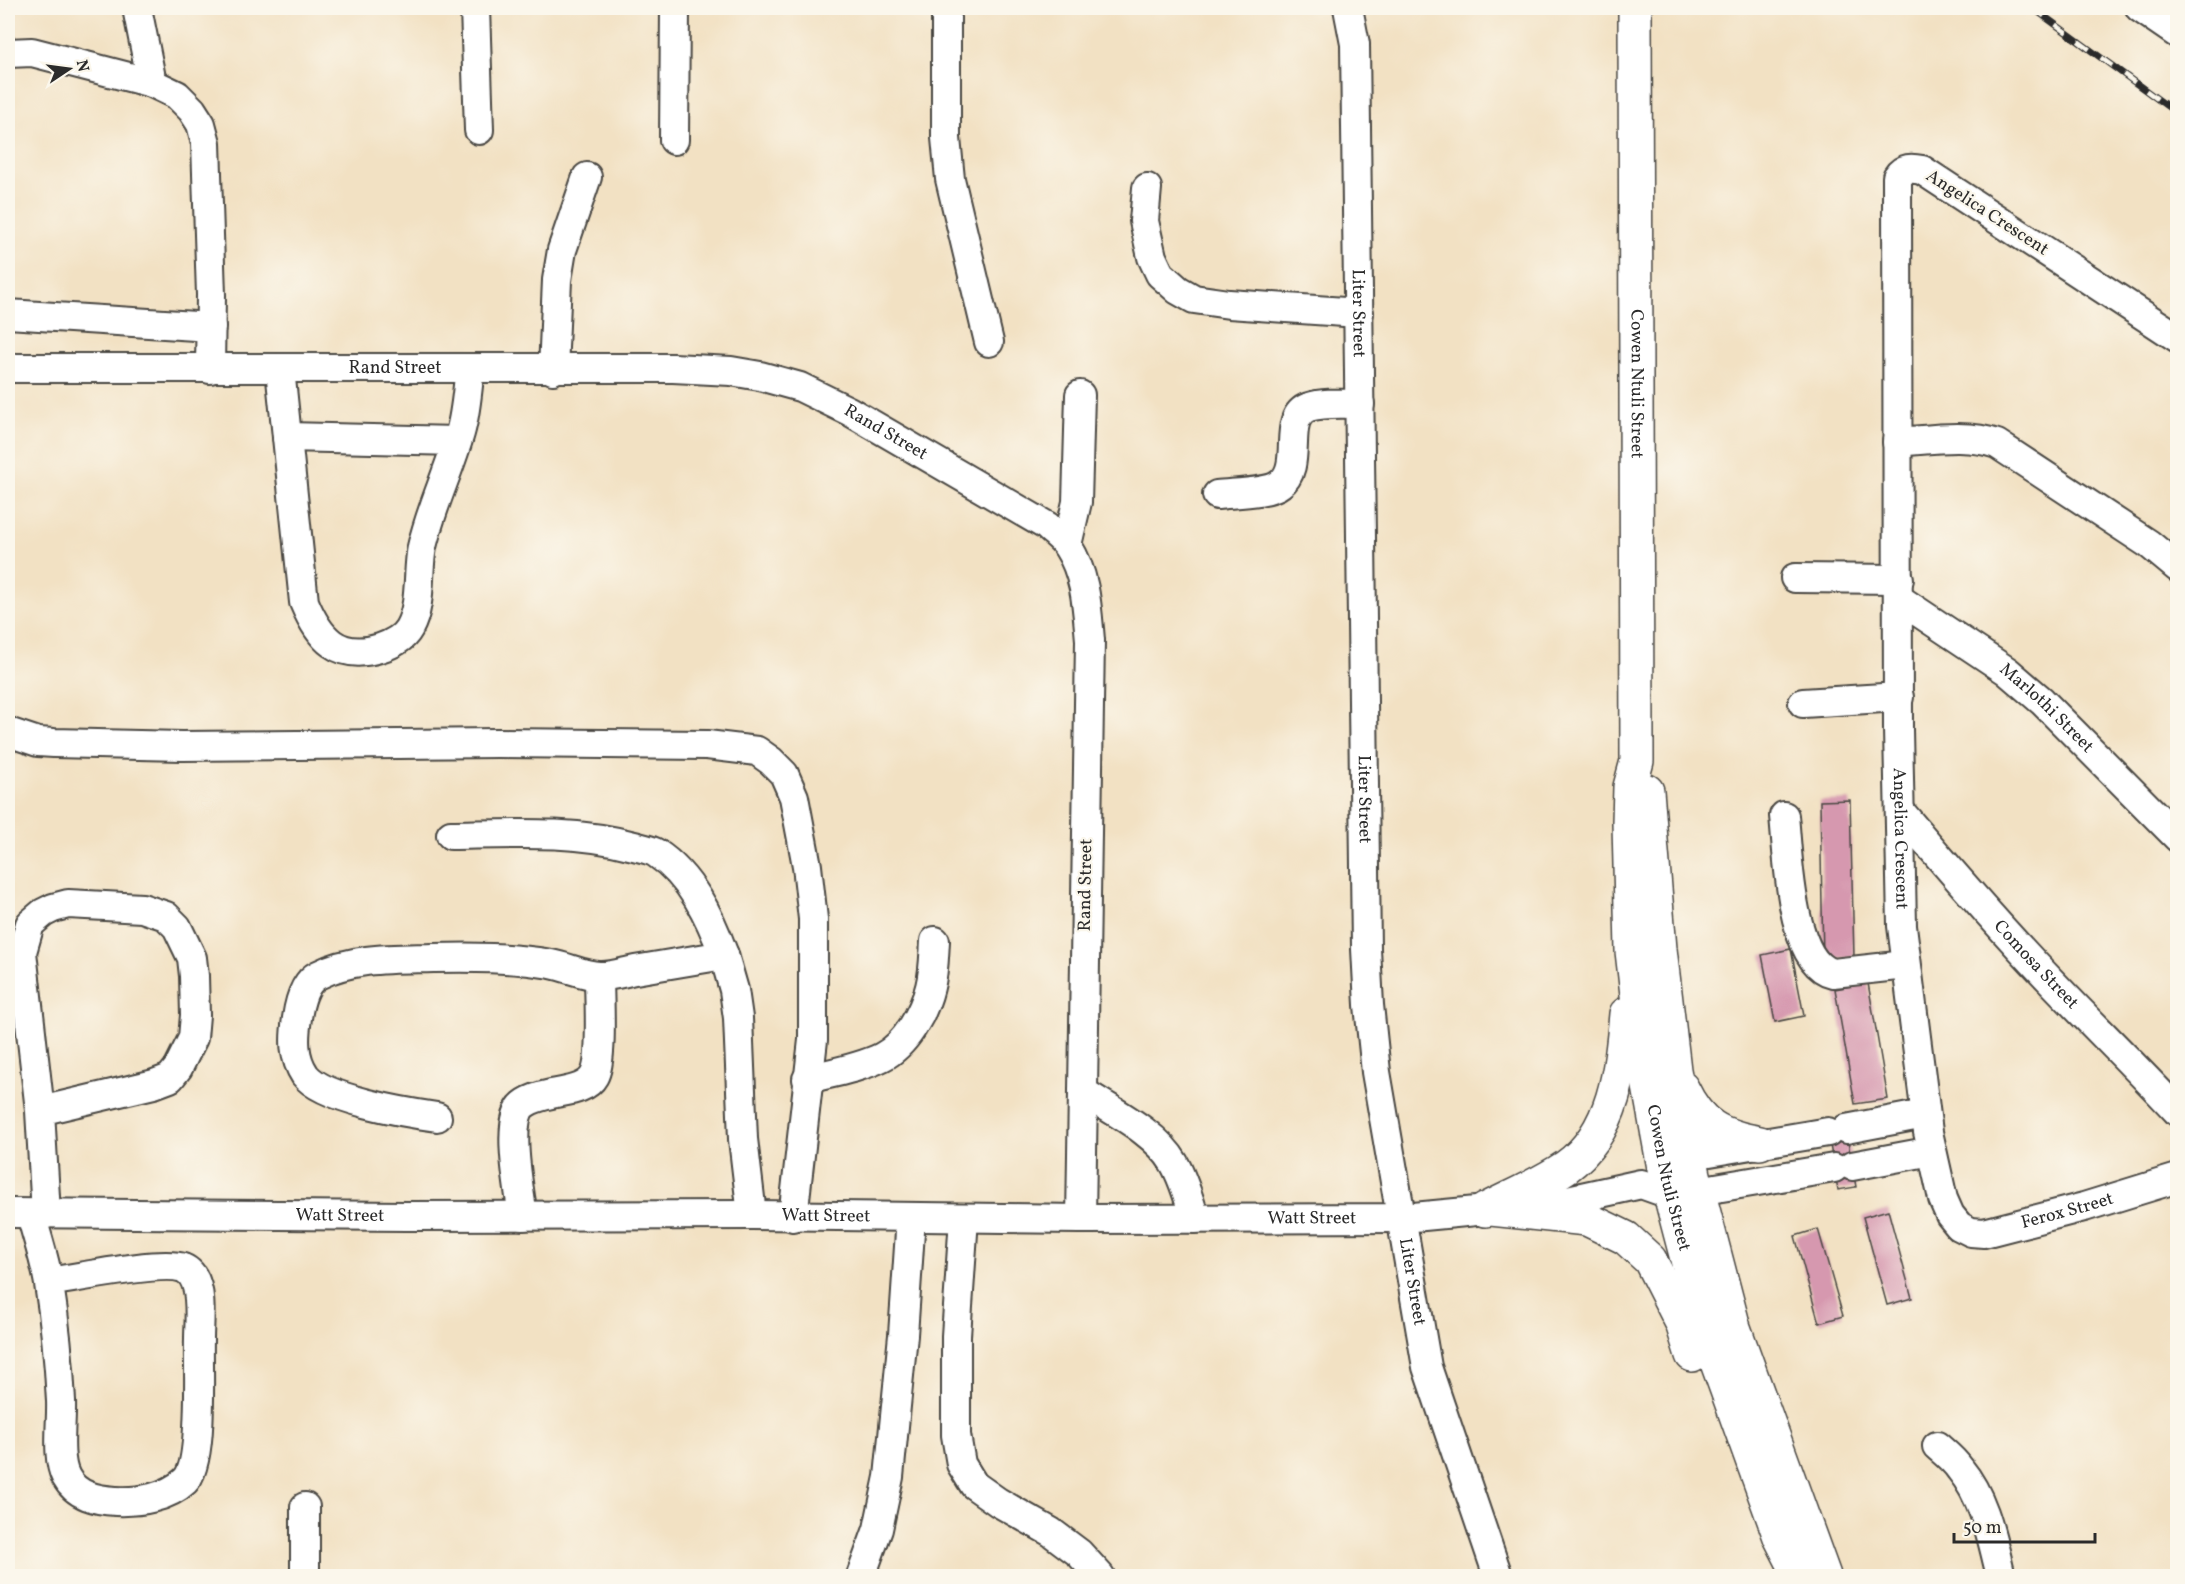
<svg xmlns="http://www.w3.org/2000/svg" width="2185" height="1584" font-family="Vollkorn,serif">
  <rect width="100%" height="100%" fill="#fbf7ec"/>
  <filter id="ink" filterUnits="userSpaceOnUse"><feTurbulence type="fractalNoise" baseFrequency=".0167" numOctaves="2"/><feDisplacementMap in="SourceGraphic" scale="12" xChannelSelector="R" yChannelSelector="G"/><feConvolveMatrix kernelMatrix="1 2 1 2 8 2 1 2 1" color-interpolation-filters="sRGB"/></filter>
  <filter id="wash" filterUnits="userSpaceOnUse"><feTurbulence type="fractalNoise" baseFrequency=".008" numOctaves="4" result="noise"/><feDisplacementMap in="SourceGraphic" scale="24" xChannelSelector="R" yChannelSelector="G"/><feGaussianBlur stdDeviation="1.35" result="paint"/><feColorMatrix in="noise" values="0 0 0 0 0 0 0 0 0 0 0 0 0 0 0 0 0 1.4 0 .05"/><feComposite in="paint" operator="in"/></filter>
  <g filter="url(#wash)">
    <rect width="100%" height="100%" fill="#f2e1c3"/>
    <g id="blocks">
      <path fill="#d698af" d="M1850,800L1854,958H1823L1820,801Z
        M1791,949L1804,1016L1775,1022L1762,955Z
        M1868,983L1888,1099L1855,1104L1835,989Z
        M1845,1125L1856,1187L1838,1190L1827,1128Z
        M1888,1210L1912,1298L1887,1305L1863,1217Z
        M1818,1229L1843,1316L1819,1323L1795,1236Z"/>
    </g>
  </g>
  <g filter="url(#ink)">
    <use href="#blocks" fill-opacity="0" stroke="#494642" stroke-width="1.5"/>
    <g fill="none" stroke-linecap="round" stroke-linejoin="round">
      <defs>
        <g id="minor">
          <path d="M137,8L152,83"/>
          <path d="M475,8L479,130"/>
          <path d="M946,8V138L950,179L989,342"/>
          <path id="s1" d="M1348,8L1355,44L1366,949L1369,1005L1376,1072L1427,1367L1498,1576"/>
          <path d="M2140,8L2178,34"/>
          <path d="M8,53L32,52L152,83L177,95L192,110L201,124L206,143L211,295L210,369"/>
          <path d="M674,140L675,8"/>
          <path d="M1147,188L1144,221L1152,257L1160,274L1178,290L1194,299L1229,304L1359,313"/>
          <path d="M8,314L211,327"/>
          <path id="s2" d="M2178,338L1922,170C1912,168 1903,167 1897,177L1898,729L1902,926L1928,1132L1943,1199L1950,1215L1959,1226L1971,1232L1984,1233L2084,1207L2178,1178"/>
          <path id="s3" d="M8,368H673L731,371L760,376L800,387L849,411L1047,526C1054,533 1063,539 1068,547C1086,575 1087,608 1090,640L1081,1219"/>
          <path d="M280,369L304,602C319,638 338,661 380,648C392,644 403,639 409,628C422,605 417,572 422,547C431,508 449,471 460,433C466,413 467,391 470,369"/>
          <path d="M553,370L557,280L562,250L587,177"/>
          <path d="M287,437L457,441"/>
          <path d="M1897,442C1928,440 1967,433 1997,444L2149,544L2178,568"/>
          <path d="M1217,495C1233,493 1269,493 1280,484C1305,466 1280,417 1309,407C1325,402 1344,404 1360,404"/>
          <path d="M1067,545L1077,502L1080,395"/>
          <path d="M1795,578L1899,579"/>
          <path id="s4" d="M1899,599L2007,671L2042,701L2178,838"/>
          <path d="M1803,703L1899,697"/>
          <path d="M8,732L38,742L54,743L182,746L498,743L707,745L757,751L771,761L784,774L794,797L807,866L813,919V1040L793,1217"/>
          <path id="s5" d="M1901,812C1949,869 1998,926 2050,980C2092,1024 2136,1067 2178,1112"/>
          <path d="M1784,816C1788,853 1790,964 1833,973L1906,965"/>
          <path d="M724,955L734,990L738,1018L743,1139L752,1215"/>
          <path d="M807,1079C831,1073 860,1068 882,1057C906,1045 924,1012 930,987C934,972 934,956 935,941"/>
          <path d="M1083,1092C1112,1111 1156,1132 1174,1163C1184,1180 1189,1200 1195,1219"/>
          <path d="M40,1111L154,1084L170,1078L178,1068L193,1038L195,1015L194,976L192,958L177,927L166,916L142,908L68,904L53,908L43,913L30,924L22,952L40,1111L46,1214"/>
          <path d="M437,1117C408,1113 323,1099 305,1075C293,1057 294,1038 297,1018C299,1004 304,982 318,975C354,957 394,959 433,958C472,957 512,957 551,964C567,967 583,975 599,976C610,977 624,972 635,970C665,965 694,960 724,955C710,917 691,876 656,853C650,849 641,848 634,846C575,830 512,834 451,835"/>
          <path d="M1846,1129L1925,1114"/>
          <path d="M1668,1159L1828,1132"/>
          <path d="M1852,1166L1932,1151"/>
          <path id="s6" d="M8,1213L407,1216L752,1215L1081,1219L1403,1218L1550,1204L1641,1184L1669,1194L1698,1191L1834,1168"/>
          <path d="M31,1214C37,1237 45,1260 49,1284C55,1322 59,1362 61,1401C62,1422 56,1458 66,1477C76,1496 97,1500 116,1501C139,1502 167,1498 185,1481C204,1463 198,1368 199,1339C199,1320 205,1277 183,1268C162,1260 76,1278 49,1282"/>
          <path d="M523,1216C520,1194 505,1119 523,1105C533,1097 550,1094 562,1092C573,1090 588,1087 594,1076C603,1061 599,997 599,976"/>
          <path d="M964,1218L956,1336V1435L961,1464L974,1485L998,1502L1051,1532L1079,1553L1100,1576"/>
          <path d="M1937,1446C1945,1453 1954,1460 1960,1469C1985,1499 1992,1540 2001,1576"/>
          <path d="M305,1576V1507"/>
          <path d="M861,1576L878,1529L889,1477L903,1335L911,1217"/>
        </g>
        <g id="highway">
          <path id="s7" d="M1635,8C1637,259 1637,510 1637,761L1630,787L1629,822L1632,951L1645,1064L1666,1179L1707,1335L1780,1537L1800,1576"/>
          <path d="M1647,791L1660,949L1674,1070L1694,1175L1734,1328L1824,1576"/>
          <path d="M1682,1088C1700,1126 1720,1136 1760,1143"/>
          <path d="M1491,1209L1587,1219L1626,1238L1650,1260L1682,1323L1692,1355"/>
          <path d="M1485,1210C1512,1196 1541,1184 1566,1167C1615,1132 1621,1069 1626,1014"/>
        </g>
      </defs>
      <use href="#minor" stroke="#494642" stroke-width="32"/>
      <use href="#highway" stroke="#494642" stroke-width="36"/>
      <use href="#minor" stroke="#fff" stroke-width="28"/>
      <use href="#highway" stroke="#fff" stroke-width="33"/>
      <defs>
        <path id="rail" d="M2033,8L2178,114"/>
      </defs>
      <use href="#rail" stroke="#2b2b2b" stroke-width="7"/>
      <use href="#rail" stroke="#fbf7ec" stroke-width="4.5" stroke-dasharray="14" stroke-linecap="butt"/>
    </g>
  </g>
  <g text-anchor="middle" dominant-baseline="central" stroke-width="4.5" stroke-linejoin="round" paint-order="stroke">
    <g font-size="18" fill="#2b2b2b" stroke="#fbf7ec">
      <text transform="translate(1987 213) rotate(33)">Angelica Crescent</text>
      <text stroke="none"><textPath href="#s1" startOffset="306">Liter Street</textPath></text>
      <text stroke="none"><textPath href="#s3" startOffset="387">Rand Street</textPath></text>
      <text stroke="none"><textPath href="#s7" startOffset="376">Cowen Ntuli Street</textPath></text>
      <text stroke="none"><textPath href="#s3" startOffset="891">Rand Street</textPath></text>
      <text stroke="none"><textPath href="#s4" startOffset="184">Marlothi Street</textPath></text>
      <text stroke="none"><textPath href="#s1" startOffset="792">Liter Street</textPath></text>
      <text stroke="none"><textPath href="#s2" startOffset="996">Angelica Crescent</textPath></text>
      <text transform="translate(1086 885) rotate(-89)">Rand Street</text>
      <text stroke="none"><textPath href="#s5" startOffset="204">Comosa Street</textPath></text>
      <text stroke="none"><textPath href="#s7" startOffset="1174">Cowen Ntuli Street</textPath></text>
      <text stroke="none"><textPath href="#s2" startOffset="1504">Ferox Street</textPath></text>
      <text stroke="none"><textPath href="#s6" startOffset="332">Watt Street</textPath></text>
      <text stroke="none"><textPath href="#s6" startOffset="818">Watt Street</textPath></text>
      <text stroke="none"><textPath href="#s6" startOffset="1304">Watt Street</textPath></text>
      <text stroke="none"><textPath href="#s1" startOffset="1278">Liter Street</textPath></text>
    </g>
  </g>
  <rect width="2185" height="1584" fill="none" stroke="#fbf7ec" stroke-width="30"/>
  <g transform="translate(69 69) rotate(77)" stroke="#fbf7ec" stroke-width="4.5" paint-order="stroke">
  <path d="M0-4.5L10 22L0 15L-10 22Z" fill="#2b2b2b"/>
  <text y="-9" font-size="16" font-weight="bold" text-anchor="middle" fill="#2b2b2b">N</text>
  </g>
  <path d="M1954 1533v9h141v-9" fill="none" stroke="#2b2b2b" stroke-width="3"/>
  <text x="1963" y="1533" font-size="18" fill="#2b2b2b" stroke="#fbf7ec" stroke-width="4.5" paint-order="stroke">50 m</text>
</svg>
